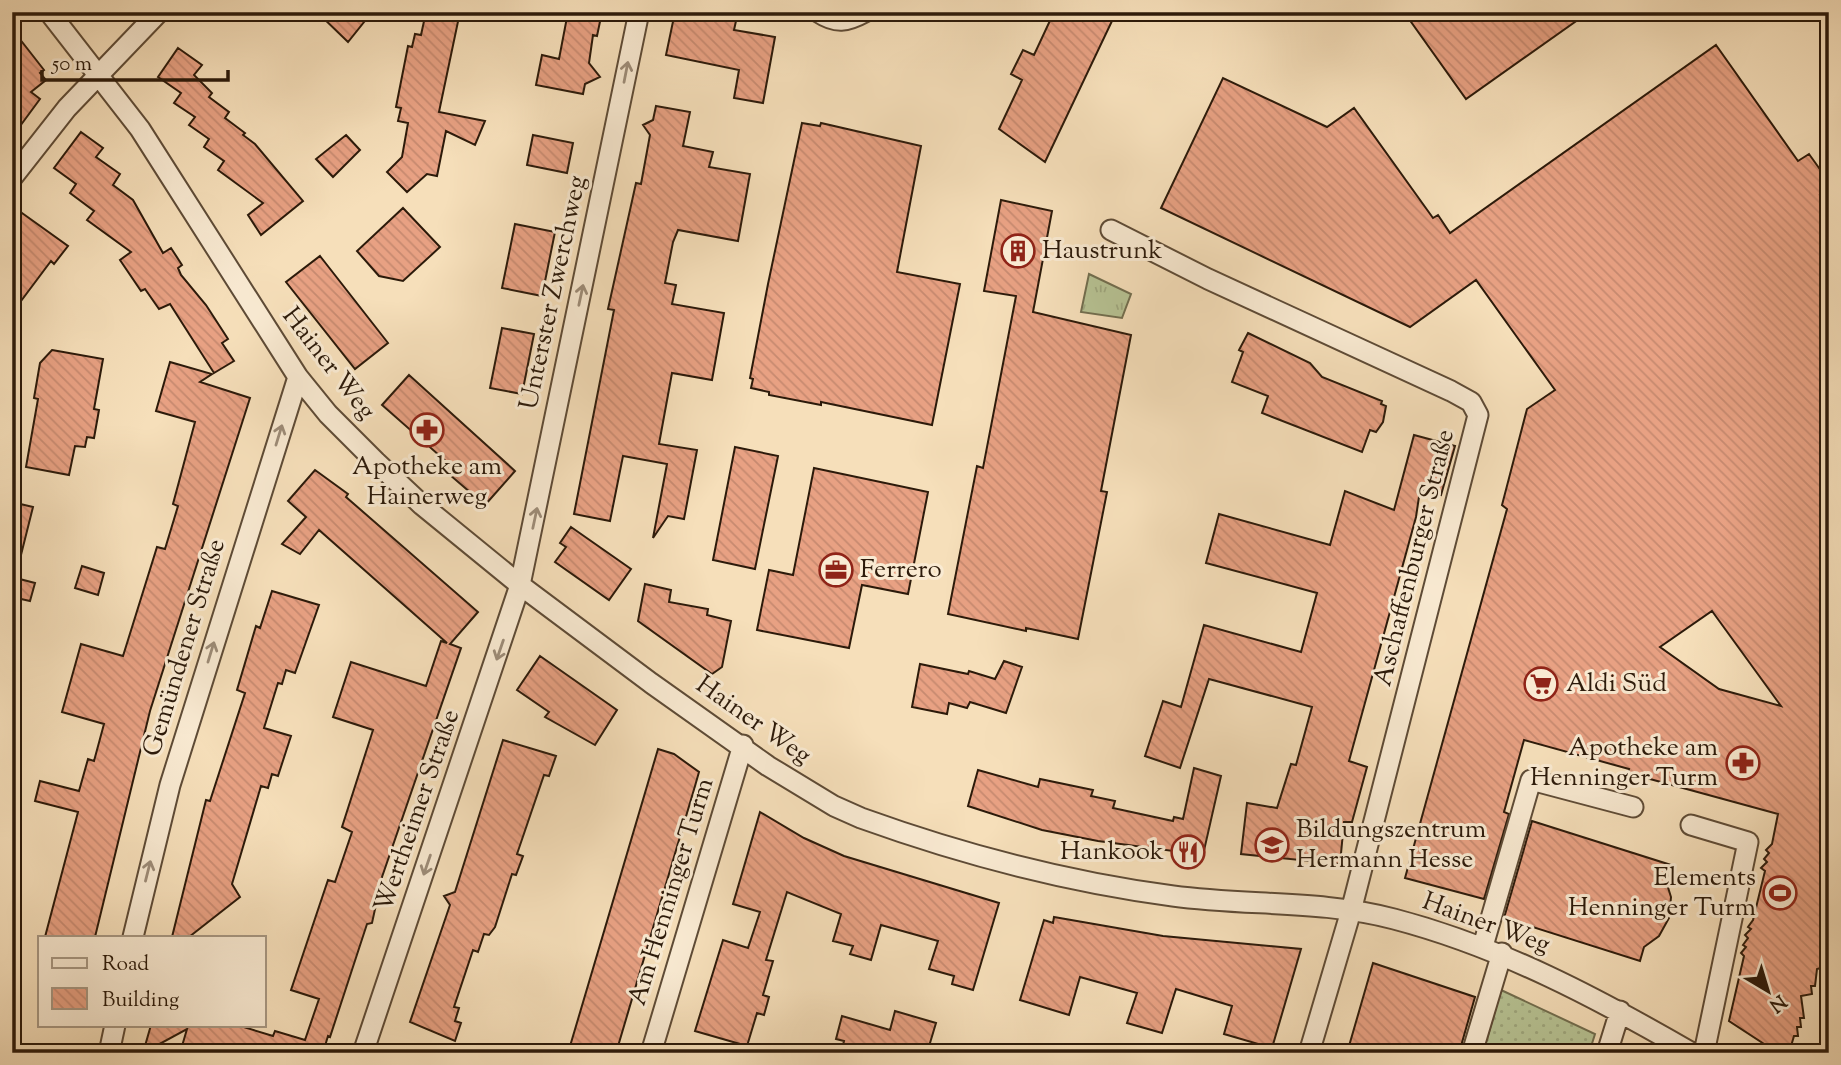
<svg xmlns="http://www.w3.org/2000/svg" width="1841" height="1065" font-family="'Sorts Mill Goudy',serif">
  <defs>
    <pattern id="grass-tufts" width="24" height="20" patternUnits="userSpaceOnUse" patternTransform="scale(1.75)"><rect width="24" height="20" fill="#b7c394"/><path d="M3 7l-1-3M5 7V3M7 7l1-3M15 17l-1-3M17 17v-4M19 17l1-3" fill="none" stroke="#9ea77e"/></pattern>
    <pattern id="park-dots" width="8" height="8" patternUnits="userSpaceOnUse" patternTransform="scale(1.75)"><rect width="8" height="8" fill="#b7c394"/><path d="M2 2h.1M6 6h.1" fill="none" stroke="#9ea77e" stroke-width="1.8" stroke-linecap="round"/></pattern>
    <pattern id="building-back-hatch" width="6" height="6" patternUnits="userSpaceOnUse" patternTransform="scale(1.75)"><rect width="6" height="6" fill="#e8a183"/><path d="M-1 5l2 2M0 0l6 6M5-1l2 2" fill="none" stroke="#c78a70"/></pattern>
  </defs>
  <rect width="100%" height="100%" fill="#f6dfba"/>
  <filter id="stains"><feTurbulence type="fractalNoise" baseFrequency=".00286" numOctaves="4"/><feColorMatrix values="0 0 0 0 .2 0 0 0 0 .09 0 0 0 0 .02 0 0 0 .5 -.17"/></filter>
  <radialGradient id="worn" r=".72"><stop offset=".6" stop-color="#630" stop-opacity="0"/><stop offset="1" stop-color="#630" stop-opacity=".3"/></radialGradient>
  <path fill="url(#grass-tufts)" stroke="#726e4f" stroke-width="2" d="M1089,274L1131,294L1122,318L1081,312Z"/>
  <path fill="url(#park-dots)" stroke="#726e4f" stroke-width="2" d="M1501,990L1595,1034L1589,1053H1483Z"/>
  <path fill="url(#building-back-hatch)" stroke="#2c1a0a" stroke-width="2" fill-rule="evenodd" d="M317,12H372L348,42Z
    M426,12H460L439,112L485,121L475,145L446,131L437,176L427,174L407,192L387,172L402,157L408,123L398,121L401,108L396,107L408,46L412,47L415,34L421,35Z
    M568,12H602L597,36L593,35L589,63L600,77L585,84L583,94L536,85L542,55L559,59Z
    M675,12H738L734,30L775,37L763,103L734,98L739,70L666,55Z
    M1054,12H1063L1082,21L1086,12H1092L1112,21L1045,162L999,129L1022,80L1011,74L1023,50L1034,55Z
    M1404,12H1589L1466,99Z
    M12,29L44,70L40,73L46,80L31,92L40,99L12,137Z
    M1716,45L1798,161L1809,154L1829,182V189L1820,195L1829,208V934L1820,959L1821,968L1817,969L1815,986H1811L1812,994L1801,996L1804,1018H1800L1801,1027H1797L1798,1036H1794L1789,1053H1778L1729,1021L1744,956L1741,953L1746,947L1743,945L1748,938L1745,935L1751,929L1748,927L1753,920L1765,871L1761,868L1767,862L1764,859L1769,853L1766,850L1772,844L1778,814L1628,773L1629,769L1524,740L1504,812L1509,814L1484,899L1405,878L1507,509L1502,505L1527,409L1555,390L1476,280L1410,327L1161,208L1223,78L1327,127L1354,108L1433,218L1438,215L1450,233ZM1712,611L1781,706L1719,689L1660,647Z
    M178,48L202,65L194,75L212,93L209,97L229,112L225,118L245,133L243,135L255,144L303,201L261,235L248,215L263,203L218,170L224,161L204,147L209,139L189,125L195,117L174,103L181,93L158,77Z
    M656,106L690,112L683,146L713,152L709,167L750,174L738,241L678,230L673,242L665,283L676,285L672,304L724,313L712,380L672,373L659,444L697,450L684,519L668,516L653,538L667,464L623,456L610,521L574,514L614,310L608,309L636,183L641,184L650,135L643,125L653,120Z
    M802,123L820,126L821,123L921,146L897,272L960,284L932,425L821,402V405L769,395V392L751,388L753,379L750,378L768,284Z
    M81,132L103,148L96,157L120,174L113,185L133,200L163,253L171,248L182,265L178,268L181,275L206,305L228,339L222,343L234,361L214,373L170,304L159,309L145,289L141,291L120,260L131,252L87,220L94,211L70,193L76,184L54,168Z
    M346,135L360,150L333,177L316,159Z
    M533,135L573,143L567,173L527,165Z
    M1001,200L1052,211L1033,312L1131,335L1101,491L1107,492L1078,639L1026,628V631L948,614L977,466L983,468L1016,296L984,291Z
    M403,208L440,247L403,281L379,276L357,251Z
    M22,213L68,246L54,264L51,261L12,313V227Z
    M515,224L555,232L542,296L502,288Z
    M320,256L388,343L355,369L286,282Z
    M502,328L534,334L522,394L490,388Z
    M1248,333L1310,363L1322,377L1382,401L1381,404L1386,406L1383,422L1376,432L1370,430L1362,452L1262,413L1268,396L1232,382L1243,352L1239,350Z
    M52,350L103,359L94,409L99,410L94,438L87,437L85,447L75,446L69,475L26,467L38,399L34,398L40,363Z
    M170,362L212,374L200,382L250,398L150,711L95,937H45L78,812L35,801L40,781L79,791L88,759L94,761L104,724L62,712L81,644L123,656L157,547L165,549L178,506L173,504L195,422L156,411Z
    M409,375L515,471L485,505L443,469L448,463L382,405Z
    M1414,435L1455,446L1441,495L1420,490L1416,517L1349,761L1367,767L1352,822H1344L1340,864L1241,854L1247,803L1277,808L1291,764L1296,765L1312,707L1209,679L1180,768L1145,756L1163,701L1181,707L1204,625L1301,652L1317,593L1206,563L1219,514L1330,545L1345,491L1394,510Z
    M735,447L778,456L755,569L713,560Z
    M814,468L928,492L908,594L862,585L849,648L757,630L769,570L793,575Z
    M315,470L348,494L346,497L478,612L450,644L461,648L382,877L372,923L367,924L330,1037L328,1036L325,1046L331,1048L330,1053H180L187,1029L143,1053L151,1025H237L273,1036L275,1031L305,1040L319,999L291,990L328,880L335,882L352,832L342,827L373,730L333,717L351,662L426,686L441,641L447,643L319,530L300,554L282,544L306,517L288,501Z
    M12,502L33,507L19,563L12,562Z
    M571,527L631,569L609,600L555,562L566,547L560,543Z
    M82,566L104,573L98,595L75,588Z
    M12,577L35,583L30,601L12,597Z
    M645,584L671,590L669,602L708,609L707,615L731,621L722,667L712,674L638,621Z
    M272,591L319,605L295,673L286,670L282,684L278,683L264,728L291,736L278,776L272,774L268,788L261,786L232,884L240,897L189,937H172L206,800L210,801L245,693L237,690L256,626L260,628Z
    M540,656L617,710L595,745L545,717L549,712L517,690Z
    M1004,661L1022,667L1006,713L970,702L967,708L949,703L947,714L912,707L920,664L968,674L969,671L995,679Z
    M503,740L556,756L549,776L544,775L517,854L523,856L516,875L512,874L495,927L489,935L484,934L478,952L473,950L454,1007L459,1008L455,1021L461,1023L455,1041L410,1022L450,905L444,896L455,892Z
    M658,749L674,754L699,772L695,786L616,1053H568Z
    M1194,768L1221,776L1203,855L1098,841L1042,830L968,806L978,770L1038,787L1040,779L1093,790L1091,796L1115,801L1113,808L1173,821L1174,817L1183,819Z
    M760,812L804,838L844,856L999,903L973,990L952,984L954,976L929,969L938,941L881,925L871,960L850,954L853,946L833,941L841,914L787,892L766,960L773,961L763,995L769,997L764,1015L757,1013L747,1046L695,1031L723,940L748,948L760,912L733,904Z
    M1532,821L1671,865L1666,881L1671,897L1669,918L1659,936L1644,947L1640,961L1504,918Z
    M1054,917L1163,936L1301,949L1272,1048L1224,1034L1232,1006L1176,989L1162,1033L1127,1023L1137,993L1080,977L1069,1015L1020,1000L1044,920L1053,923Z
    M1373,963L1475,997L1459,1053H1347Z
    M895,1011L936,1023L927,1053H841L844,1041L836,1039L842,1016L890,1030Z"/>
  <g fill="none" stroke-linecap="round" stroke-linejoin="round">
    <defs>
      <path id="street" d="M49,12L140,129L298,377L328,414L376,462L422,505L520,585L651,683L768,766L834,806L861,818C961,854 1067,882 1173,896C1246,906 1323,900 1394,919C1501,947 1597,998 1692,1053
        M818,12C836,24 847,22 865,12
        M12,178L67,108L159,12
        M1111,230L1208,279L1451,391L1471,402L1478,415L1351,911L1309,1053
        M1691,825L1748,842L1704,1053
        M133,937L170,785L298,377
        M1483,946L1531,780L1633,807
        M109,1053L115,1025
        M363,1053L520,585L639,12
        M651,1053L743,745
        M1472,1053L1502,953
        M1607,1053L1620,1011"/>
    </defs>
    <use href="#street" stroke="#5e4b36" stroke-width="23"/>
    <use href="#street" stroke="#f9ead2" stroke-width="19"/>
  </g>
  <defs><path id="oneway-shaft" d="M-6 0H5M1.5-3L5.5 0L1.5 3" fill="none" stroke-width="1.6" stroke-linecap="round" stroke-linejoin="round" transform="scale(1.75)"/></defs>
  <g stroke="#9d8c78">
    <use href="#oneway-shaft" transform="translate(626 72) rotate(-79)"/>
    <use href="#oneway-shaft" transform="translate(581 295) rotate(-78)"/>
    <use href="#oneway-shaft" transform="translate(279 435) rotate(-73)"/>
    <use href="#oneway-shaft" transform="translate(535 518) rotate(-78)"/>
    <use href="#oneway-shaft" transform="translate(500 650) rotate(109)"/>
    <use href="#oneway-shaft" transform="translate(211 652) rotate(-73)"/>
    <use href="#oneway-shaft" transform="translate(427 865) rotate(109)"/>
    <use href="#oneway-shaft" transform="translate(148 871) rotate(-76)"/>
  </g>
  <defs>
    <symbol id="building-ring" viewBox="-11 -11 22 22"><circle r="9.5" fill="#f9ead2" stroke="#8f2418" stroke-width="1.5"/><path d="M-4-6H4V6H1V3H-1V6H-4ZM-2.5-4.3h1.7v1.8h-1.7ZM.8-4.3h1.7v1.8H.8ZM-2.5-1h1.7V.8h-1.7ZM.8-1h1.7V.8H.8Z" fill="#8f2418"/></symbol>
    <symbol id="pharmacy-ring" viewBox="-11 -11 22 22"><circle r="9.5" fill="#f9ead2" stroke="#8f2418" stroke-width="1.5"/><path d="M-2-6h4v4h4v4h-4v4h-4v-4h-4v-4h4Z" fill="#8f2418"/></symbol>
    <symbol id="office-ring" viewBox="-11 -11 22 22"><circle r="9.5" fill="#f9ead2" stroke="#8f2418" stroke-width="1.5"/><path d="M-6-3h4V-5.5h4V-3h4V5H-6ZM-1-4.5V-3h2v-1.5ZM-6 0V1H6V0Z" fill="#8f2418"/></symbol>
    <symbol id="supermarket-ring" viewBox="-11 -11 22 22"><circle r="9.5" fill="#f9ead2" stroke="#8f2418" stroke-width="1.5"/><path d="M-6-5.5h2.5l.6 2H6L4.5 2H-2.5L-4.4-4H-6ZM-1.5 3.2a1.3 1.3 0 1 0 .1 0ZM3 3.2a1.3 1.3 0 1 0 .1 0Z" fill="#8f2418"/></symbol>
    <symbol id="school-ring" viewBox="-11 -11 22 22"><circle r="9.5" fill="#f9ead2" stroke="#8f2418" stroke-width="1.5"/><path d="M0-5L7-2L0 1L-7-2ZM-4 1L0 2.5L4 1V4Q0 6-4 4Z" fill="#8f2418"/></symbol>
    <symbol id="restaurant-ring" viewBox="-11 -11 22 22"><circle r="9.5" fill="#f9ead2" stroke="#8f2418" stroke-width="1.5"/><path d="M-5-6h1v4h1v-4h1v4h1v-4h1v5L-1.5 .5V6h-2V.5L-5-1ZM5-6V6H3V1.5H1.5Q1.5-4 5-6Z" fill="#8f2418"/></symbol>
    <symbol id="stadium-ring" viewBox="-11 -11 22 22"><circle r="9.5" fill="#f9ead2" stroke="#8f2418" stroke-width="1.5"/><path d="M0-5a6.5 5 0 1 0 0 10a6.5 5 0 1 0 0-10ZM-3.5-1.8h7v3.6h-7Z" fill="#8f2418"/></symbol>
  </defs>
  <g fill-rule="evenodd">
    <use href="#building-ring" x="999" y="232" width="38" height="38"/>
    <use href="#pharmacy-ring" x="408" y="411" width="38" height="38"/>
    <use href="#office-ring" x="817" y="551" width="38" height="38"/>
    <use href="#supermarket-ring" x="1522" y="665" width="38" height="38"/>
    <use href="#pharmacy-ring" x="1724" y="744" width="38" height="38"/>
    <use href="#school-ring" x="1253" y="826" width="38" height="38"/>
    <use href="#restaurant-ring" x="1169" y="833" width="38" height="38"/>
    <use href="#stadium-ring" x="1761" y="874" width="38" height="38"/>
  </g>
  <g text-anchor="middle" dominant-baseline="central" stroke-width="6" stroke-linejoin="round" paint-order="stroke">
    <g font-size="26" fill="#2c1a0a" stroke="#f9ead2" text-anchor="start">
      <text x="1042" y="251">Haustrunk</text>
      <text x="427" y="467" text-anchor="middle">Apotheke am<tspan x="427" dy="30">Hainerweg</tspan></text>
      <text x="860" y="570">Ferrero</text>
      <text x="1566" y="684">Aldi Süd</text>
      <text x="1718" y="748" text-anchor="end">Apotheke am<tspan x="1718" dy="30">Henninger Turm</tspan></text>
      <text x="1296" y="830">Bildungszentrum<tspan x="1296" dy="30">Hermann Hesse</tspan></text>
      <text x="1164" y="852" text-anchor="end">Hankook</text>
      <text x="1756" y="878" text-anchor="end">Elements<tspan x="1756" dy="30">Henninger Turm</tspan></text>
    </g>
    <g font-size="26" fill="#2c1a0a" stroke="#f9ead2">
      <text transform="translate(554 293) rotate(-78)">Unterster Zwerchweg</text>
      <text transform="translate(328 364) rotate(52)">Hainer Weg</text>
      <text transform="translate(1415 558) rotate(-76)">Aschaffenburger Straße</text>
      <text transform="translate(185 648) rotate(-73)">Gemündener Straße</text>
      <text transform="translate(753 721) rotate(35)">Hainer Weg</text>
      <text transform="translate(418 811) rotate(-71)">Wertheimer Straße</text>
      <text transform="translate(672 892) rotate(-73)">Am Henninger Turm</text>
      <text transform="translate(1486 924) rotate(20)">Hainer Weg</text>
    </g>
  </g>
  <rect width="1841" height="1065" fill="none" stroke="#f6dfba" stroke-width="42"/>
  <rect x="14" y="14" width="1813" height="1037" fill="none" stroke="#2c1a0a" stroke-width="3.5"/>
  <rect x="21" y="21" width="1799" height="1023" fill="none" stroke="#2c1a0a" stroke-width="2"/>
  <rect x="38" y="936" width="228" height="91" fill="#f9ead2" stroke="#a79782" stroke-width="2"/>
  <rect x="52" y="958" width="35" height="10" fill="#f9ead2" stroke="#a79782" stroke-width="2"/>
  <text x="102" y="970" font-size="21" fill="#2c1a0a">Road</text>
  <rect x="52" y="988" width="35" height="21" fill="url(#building-back-hatch)" stroke="#a79782" stroke-width="2"/>
  <text x="102" y="1006" font-size="21" fill="#2c1a0a">Building</text>
  <g transform="translate(1768 991) rotate(142)" stroke="#f9ead2" stroke-width="5" paint-order="stroke">
  <path d="M0-5L12 26L0 18L-12 26Z" fill="#2c1a0a"/>
  <text y="-10" font-size="19" font-weight="bold" text-anchor="middle" fill="#2c1a0a">N</text>
  </g>
  <path d="M42 70v10h186v-10" fill="none" stroke="#2c1a0a" stroke-width="3.5"/>
  <text x="52" y="70" font-size="21" fill="#2c1a0a" stroke="#f9ead2" stroke-width="5" paint-order="stroke">50 m</text>
  <rect width="100%" height="100%" filter="url(#stains)"/>
  <rect width="100%" height="100%" fill="url(#worn)"/>
</svg>
